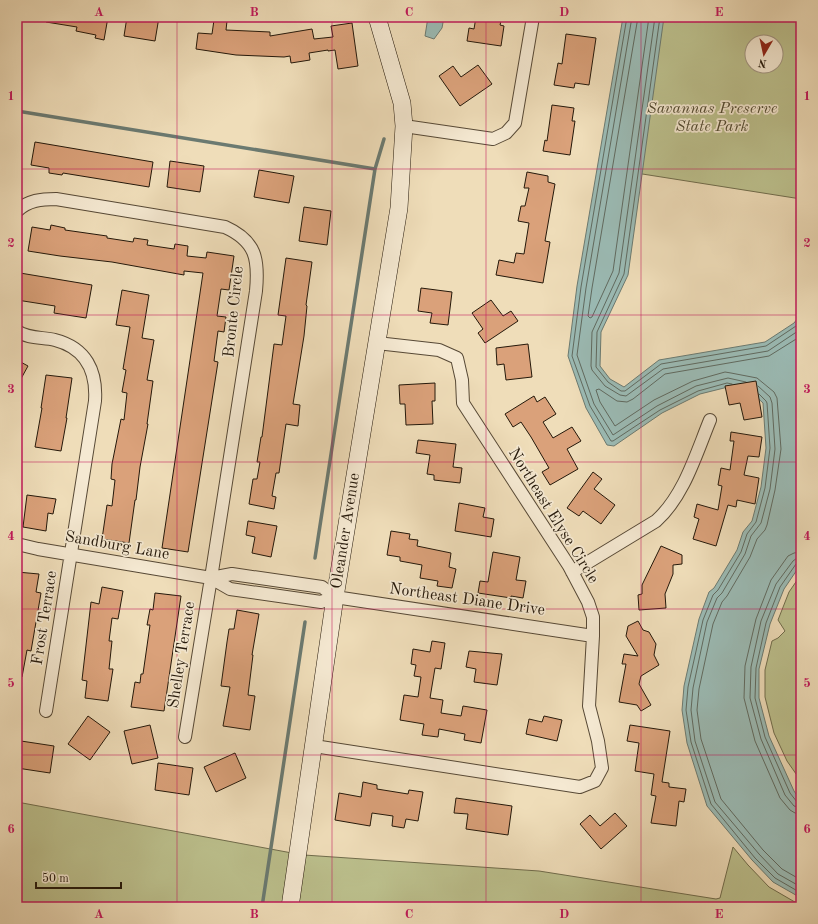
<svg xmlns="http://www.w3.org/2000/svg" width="818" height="924" font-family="'Old Standard TT',serif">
  <rect width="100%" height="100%" fill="#efddb9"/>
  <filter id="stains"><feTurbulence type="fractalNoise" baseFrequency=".005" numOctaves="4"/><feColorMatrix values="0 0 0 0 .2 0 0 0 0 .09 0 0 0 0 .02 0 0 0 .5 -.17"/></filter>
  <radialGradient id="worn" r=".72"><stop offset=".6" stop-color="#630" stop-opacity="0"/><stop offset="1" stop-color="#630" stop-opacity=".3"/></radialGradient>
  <path fill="#bcc08d" stroke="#706c4c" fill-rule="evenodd" d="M663,17H801V199L636,173ZM752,42H776V66H752Z
    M800,576H801V781L787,761L774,733L765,697V670L772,641L778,638L785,631L778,620L789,592Z
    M17,802L292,853L284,907H17Z
    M733,847L748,865L769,887L800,905L801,907H296L304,855L539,871L716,899L720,898L721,894Z"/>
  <path fill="#9bbbb5" stroke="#6b7a71" d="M428,17H444L442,28L434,39L425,36Z
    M623,17H664L628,275L601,332L600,366L610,379L624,387L659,360L765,342L794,323L801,314V564L784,589L770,624L759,669V698L769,736L794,791L801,801V898L773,882L752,860L707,806L687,743L682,710L684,686L699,619L709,592L714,588L737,550L743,532L752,521L761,487L766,448L763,403L751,392L728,387L700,394L662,413L614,446L607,445L586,408L568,356L577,286Z"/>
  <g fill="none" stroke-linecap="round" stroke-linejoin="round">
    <path stroke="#606a60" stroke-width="1" d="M627,17L581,287L572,356L590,406L611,441H613L660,410L698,391L727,383L732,384
      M632,17L586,288L577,355L594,404L613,435L657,406L696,386L728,378L746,382
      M638,17L592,288L588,316L590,318L592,317L613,271L649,17
      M655,17L619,273L592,332L591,366L592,370L605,386L620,395L626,396L663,369L768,351L801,329
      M660,17L624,274L597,332L596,367L608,382L621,391H625L661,364L766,346L796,326L801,321
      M801,336L769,356L665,374L633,399L627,402L617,401L599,389L596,390L600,402L615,426L654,400L693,381L725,372L731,373L757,378L774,392L777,398L781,449L775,490L767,525L765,530L757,539L750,557L727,596L722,602L713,624L699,689L697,710L701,739L721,799L763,850L782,869L801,880
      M758,386L770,397L772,403L775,449L770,489L761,523L751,536L745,554L722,593L717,598L707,622L693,688L691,710L695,741L715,802L759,854L778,874L801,887
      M759,394L766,401L767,403L770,448L765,488L756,522L747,534L741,552L718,590L713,595L703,620L688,687L686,710L691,742L711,804L755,858L775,878L801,893
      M801,552L794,553L788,556L771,580L756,619L745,666L744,698L755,741L780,798L790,810L795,813L801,814
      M801,558H797L793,561L776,584L761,621L751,667L750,698L761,739L785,795L794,806L801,808
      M801,563L796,564L780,587L766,623L756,668L755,698L765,737L790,793L797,802L801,803"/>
    <path stroke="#6b7a71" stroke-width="3.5" d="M17,111L375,169
      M315,558L375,169L384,139
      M262,907L305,622"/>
  </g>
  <path fill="#daa17a" stroke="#24180a" d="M46,17H108L104,40L95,38L96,35L76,31L77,27L46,22Z
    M127,17H159L155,41L124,36Z
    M476,17H502L500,25L504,26L501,46L467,41L469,28L474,29Z
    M214,20L227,21L226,30L270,32V36L312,29L314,39L333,37L331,26L352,23L358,66L338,69L335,50L328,51V50L309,53L310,60L291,63L290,56L284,57L236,55L196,49L198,33L212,34Z
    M566,34L596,38L589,85L575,83L574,88L554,85L558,63L562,64Z
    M478,65L492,84L460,106L439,76L453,66L461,77Z
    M552,105L574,108L572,121H575L570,155L543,151L545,140L547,141Z
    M35,142L153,162L149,187L63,173L62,175L49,173V168L31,165Z
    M170,161L204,166L200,192L167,187Z
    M259,170L294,176L289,203L254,197Z
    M527,172L548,176V182L555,184L545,241L550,242L543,283L496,275L499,260L514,263L516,253L524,254L529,223L518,221L521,206H525L529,188H524Z
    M304,207L331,211L327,245L299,241Z
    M51,225L65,228V230L107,236V238L133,242L134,238L148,240L147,245L174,249L175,244L188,246L187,256L206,258L207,252L234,256L229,290L221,289L217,316L226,317L224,332L218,331L214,361L218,362L188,552L162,548L203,273L184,271V275L112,262L60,256L28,251L32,227L50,230Z
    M286,258L312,262L306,305L307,306L304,336L293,404L300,405L298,426L286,424L279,473H276L272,496L276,497L274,509L249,504L253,479H257L260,462H257L261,437H262L274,344L282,345L286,316L278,315Z
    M20,273L92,285L86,318L54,313L55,306L17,300Z
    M421,288L452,292L448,325L430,323L432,313L418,311Z
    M122,290L149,295L142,338L154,340L147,380L153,381L147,424H148L140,467L136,500H135L129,543L102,539L107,505L112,506L115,480L111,479L112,464L121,419L124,420L127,393L122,392L126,370L123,369L130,327L116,325Z
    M491,300L503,316L511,311L518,321L485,343L478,333L483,329L472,313Z
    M528,344L532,377L506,380L504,364L497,365L496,348Z
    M17,360L28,366L17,386Z
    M46,375L72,378L66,418H67L61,451L35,447L42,408H41Z
    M756,381L762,417L744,420L740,403L729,405L725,386Z
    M435,383V401H432L433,424L406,425L405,404H400L399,385Z
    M534,396L537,402L545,397L556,414L543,422L553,438L572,427L581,441L567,449L578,469L550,485L542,472L549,468L531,437L521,422L513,427L505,414Z
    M731,432L762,437L759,457L748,456L744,475L759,478L755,504L737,500L736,507L728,505L716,546L693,539L699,519L694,517L697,504L718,510L722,486L718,485L721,468L730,470L734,441H730Z
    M418,440L456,444L453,467L462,468L460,483L434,480V475L427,474L430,455L416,453Z
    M593,472L602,479L594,489L615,505L601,524L583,511L579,516L567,508Z
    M27,495L56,499L53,514L48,513L46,531L23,527Z
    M459,503L485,508L483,517L494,519L491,537L455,531Z
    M248,521L277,526L271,557L252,553L255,537L246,535Z
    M391,531L410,534L409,539L418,540L417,546L451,553L449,567L456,569L452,588L437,586L438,581L420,578L422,565L400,561V557L387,555Z
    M661,546L682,555V564L673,565V574L665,594L666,608L639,610L638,595L642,594V585Z
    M493,552L520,557L516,580L526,581L523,598L511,596V598L478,593L480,581L488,582Z
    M17,572L39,574L36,592L41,593L31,651L27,650L22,677L17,676Z
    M102,587L123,591L118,619L112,618L109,641H112L109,669H113L108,701L85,698L87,681L82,680L91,602L99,604Z
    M155,593L181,596L164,711L131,707L135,682L140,683L141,674H143L150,625H147L150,609L153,610Z
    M237,610L259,614L252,655H253L248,695L255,696L250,730L223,726L230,687L221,686L227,642L229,629H234Z
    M638,621L643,630L649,632L656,644L654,655L659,665L641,676L639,684L651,705L641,711L637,705L619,702L626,664H622L624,654L638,656L626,636L628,626Z
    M432,641L445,643L441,669L435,668L430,698L443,700L441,713L461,716L463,706L487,710L481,743L464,740L465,734L439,729L438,737L422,735L424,724L400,720L404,695L418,697L421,677L414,676L416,665L411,664L413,649L430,652Z
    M469,651L502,654L497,685L474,682L476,669L466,667Z
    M88,716L110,732L90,760L68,744Z
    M544,716L562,720L557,741L526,734L529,719L542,722Z
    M150,725L158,758L132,764L124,731Z
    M630,725L670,731L662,782L669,783V787L686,789L684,802L679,801L676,826L651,823L656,796L651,795L654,774L635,771L639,743L627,741Z
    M21,741L54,746L50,773L17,768Z
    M235,753L246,778L216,792L204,767Z
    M158,763L193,768L189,795L155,790Z
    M363,782L377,785V789L408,794L409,790L423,792L418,821L406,819L404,828L392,826L393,816L372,813L370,826L335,820L339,793L361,797Z
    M456,798L512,806L508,835L466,829L468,814L454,813Z
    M615,813L627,826L601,849L580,824L590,815L600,826Z"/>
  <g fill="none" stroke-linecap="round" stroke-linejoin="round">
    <defs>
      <path id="street" d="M404,126L493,139L506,133L515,123L533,17
        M17,211C28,200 42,199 56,199L225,227C256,241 259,259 256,291L211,578L185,737
        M17,331C28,339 43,337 55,340C86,348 97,371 95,401L46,711
        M17,544L38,549L211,578L230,589L321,602L335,597L593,636
        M572,572L656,521C684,496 696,454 710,420
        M211,578L232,574L322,587L335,597
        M314,746L580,787L595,781L602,768L598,741L589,706L593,636V617L588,602L569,566L463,403L462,380L457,358L439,350L377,343"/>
      <path id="secondary" d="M290,907L335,597L399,208L404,126L402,103L377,17"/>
    </defs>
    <use href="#street" stroke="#574936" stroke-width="14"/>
    <use href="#secondary" stroke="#24180a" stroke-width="18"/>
    <use href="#street" stroke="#f5e9d2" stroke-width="12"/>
    <use href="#secondary" stroke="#f5e9d2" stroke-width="17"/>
  </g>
  <path fill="none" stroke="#c2185b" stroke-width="1" stroke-opacity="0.55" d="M177,17V907M332,17V907M486,17V907M641,17V907M17,169H801M17,315H801M17,462H801M17,609H801M17,755H801"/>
  <g text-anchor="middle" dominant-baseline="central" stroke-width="3.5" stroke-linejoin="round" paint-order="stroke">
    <g font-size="16" font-style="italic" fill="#524a31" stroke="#f5e9d2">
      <text x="712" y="109">Savannas Preserve<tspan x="712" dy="18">State Park</tspan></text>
    </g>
    <g font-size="16" fill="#24180a" stroke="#f5e9d2">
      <text transform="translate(234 312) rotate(-84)">Bronte Circle</text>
      <text transform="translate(553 516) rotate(58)">Northeast Elyse Circle</text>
      <text transform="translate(346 531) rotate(-81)">Oleander Avenue</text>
      <text transform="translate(117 546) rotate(10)">Sandburg Lane</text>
      <text transform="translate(467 600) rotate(8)">Northeast Diane Drive</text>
      <text transform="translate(45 618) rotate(-81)">Frost Terrace</text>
      <text transform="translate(182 655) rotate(-81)">Shelley Terrace</text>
    </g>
  </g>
  <rect width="818" height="924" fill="none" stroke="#efddb9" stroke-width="44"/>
  <g transform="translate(764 54) rotate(189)"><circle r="19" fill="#f5e9d2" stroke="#a19582"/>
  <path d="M0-3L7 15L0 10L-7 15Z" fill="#8f2418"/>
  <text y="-6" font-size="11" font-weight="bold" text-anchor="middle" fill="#24180a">N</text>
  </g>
  <path d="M36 882v6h85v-6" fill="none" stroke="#24180a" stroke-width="2"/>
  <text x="42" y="882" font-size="12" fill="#24180a" stroke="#f5e9d2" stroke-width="3" paint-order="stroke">50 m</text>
  <rect x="22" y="22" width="774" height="880" fill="none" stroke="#c2185b" stroke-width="1.5"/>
  <g font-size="13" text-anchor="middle" font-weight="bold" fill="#c2185b">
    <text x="99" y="16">A</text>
    <text x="254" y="16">B</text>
    <text x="409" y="16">C</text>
    <text x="564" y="16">D</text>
    <text x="719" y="16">E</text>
    <text x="11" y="100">1</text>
    <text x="807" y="100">1</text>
    <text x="11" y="247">2</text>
    <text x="807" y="247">2</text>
    <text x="11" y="393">3</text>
    <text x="807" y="393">3</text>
    <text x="11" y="540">4</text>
    <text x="807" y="540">4</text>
    <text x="11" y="687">5</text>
    <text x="807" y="687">5</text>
    <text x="11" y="833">6</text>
    <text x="807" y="833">6</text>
    <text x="99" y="918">A</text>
    <text x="254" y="918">B</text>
    <text x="409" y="918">C</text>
    <text x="564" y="918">D</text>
    <text x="719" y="918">E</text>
  </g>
  <rect width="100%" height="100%" filter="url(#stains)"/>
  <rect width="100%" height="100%" fill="url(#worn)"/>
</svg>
